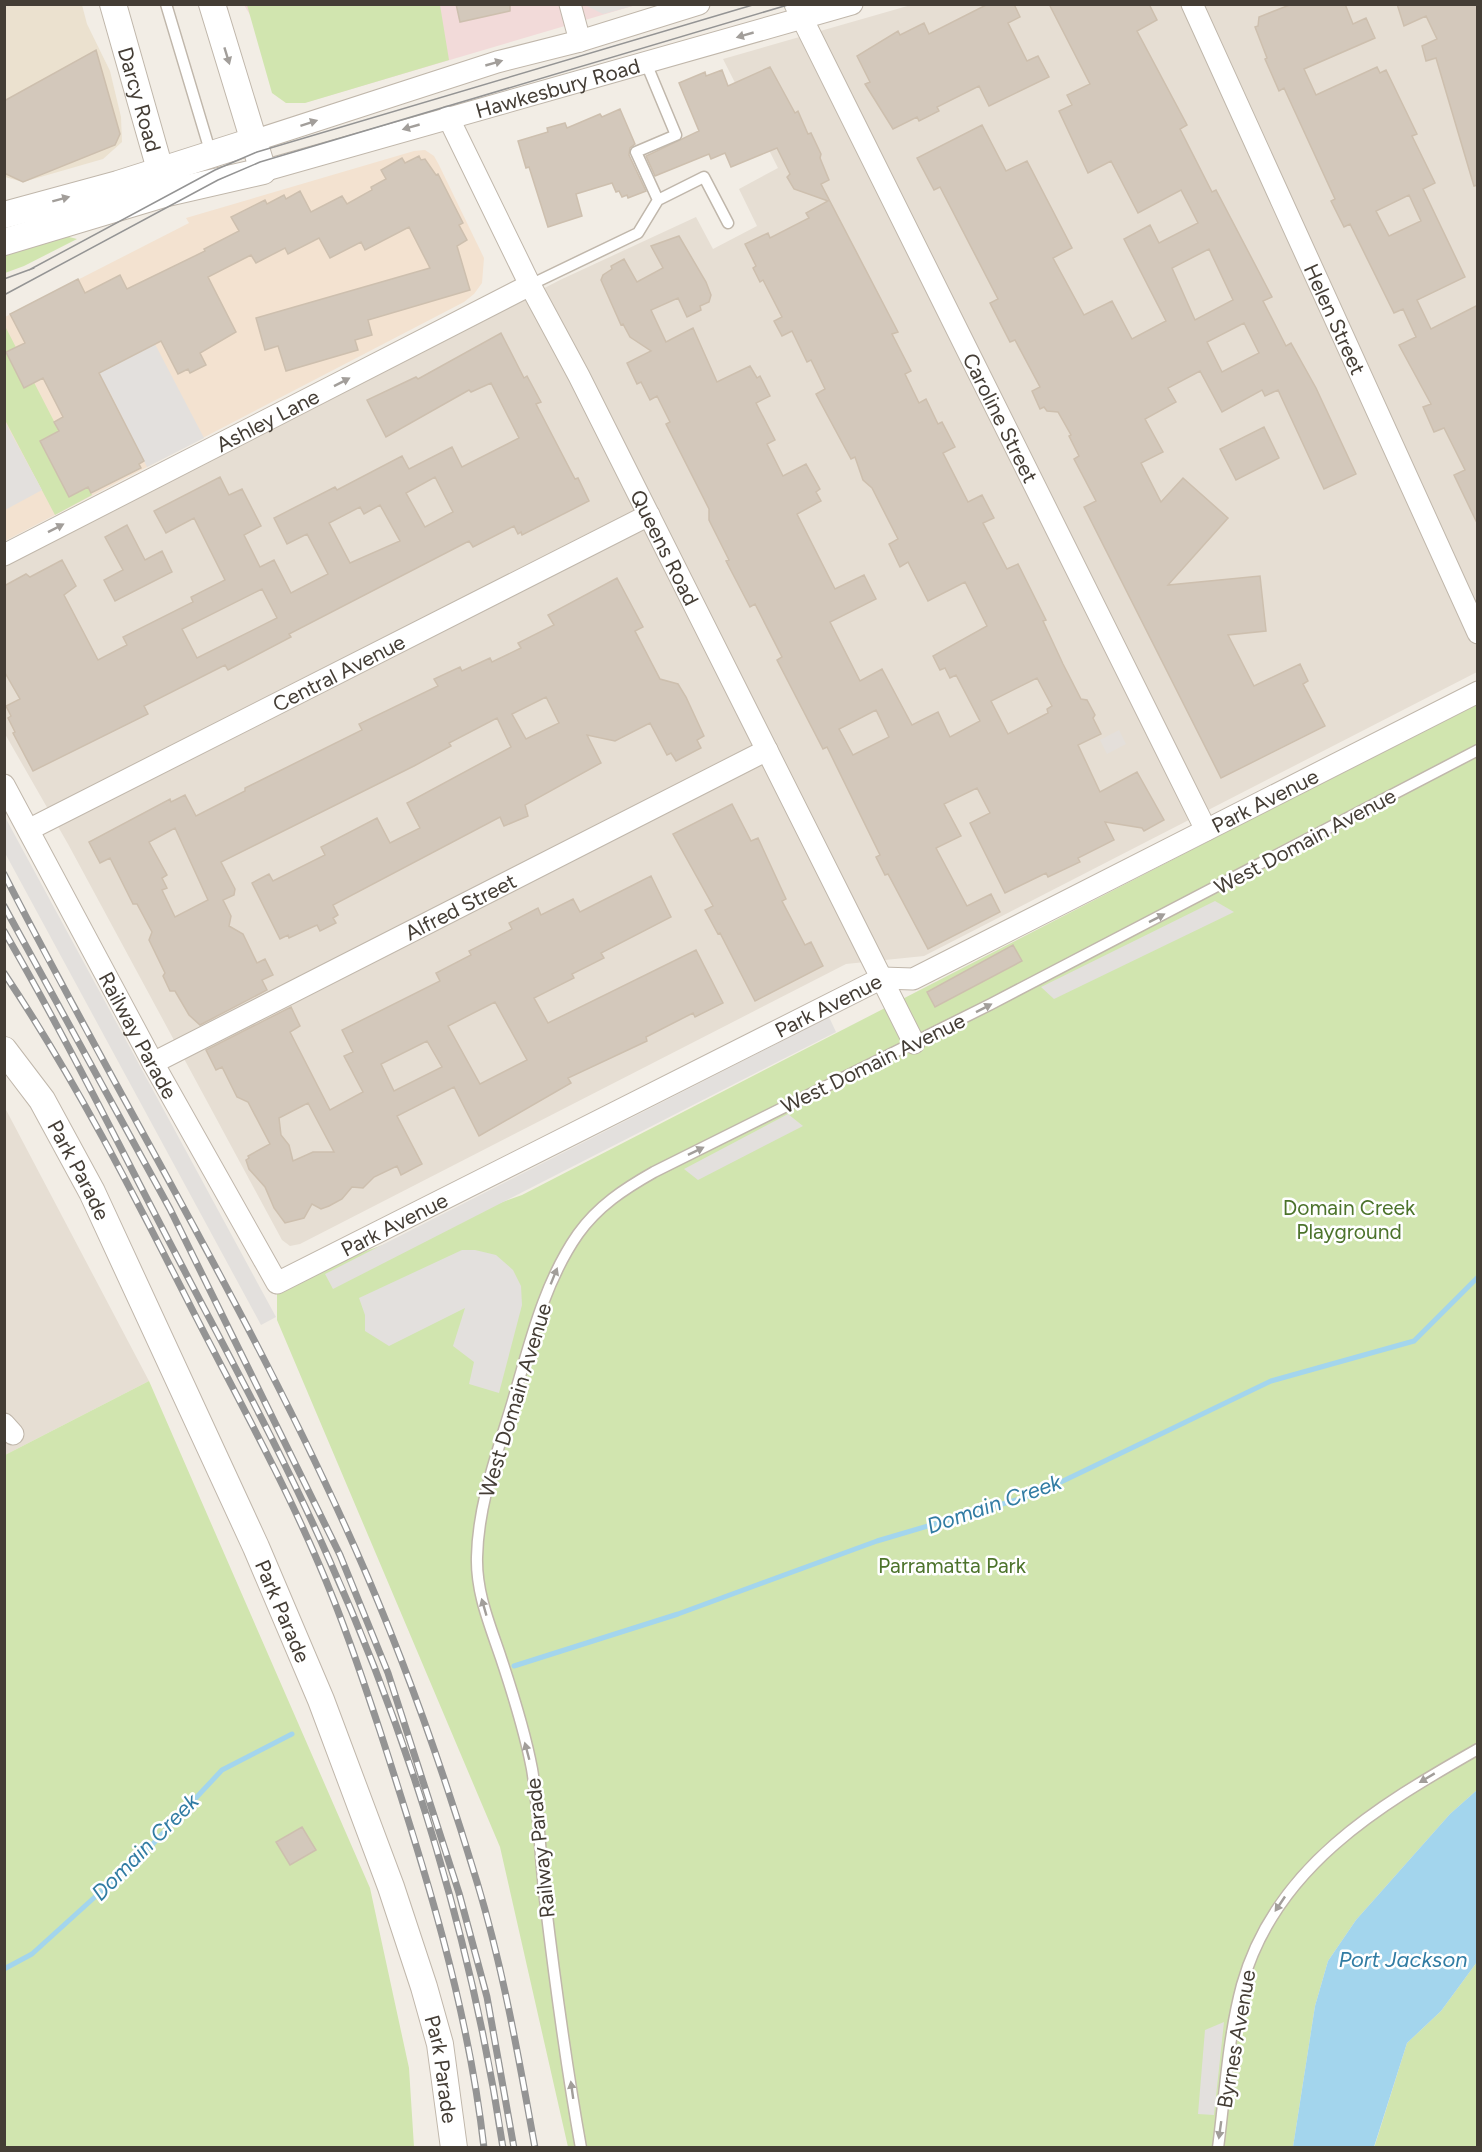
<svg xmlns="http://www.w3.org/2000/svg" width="1482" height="2152" font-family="Figtree,sans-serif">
  <rect width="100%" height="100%" fill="#f2ede5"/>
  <path fill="#e6ded3" d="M911,5H1477V672L924,956L846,964L300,1244L290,1246L282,1240L68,844L5,734L4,565L560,280L696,217L713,249L757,226L739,189L778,168L723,59Z
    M4,1106L149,1381L5,1455H4Z"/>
  <path fill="#f3e2d0" d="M425,150L434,156L439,165L484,258L482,283L474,294L464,302L5,541V317L189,223L186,218L414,151Z"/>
  <path fill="#e4dfda" d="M1119,730L1126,744L1107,754L1100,740Z"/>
  <path fill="#ebe1cf" d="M4,5H82L87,24L110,71L121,117L122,142L103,159L23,182L5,177Z"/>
  <path fill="#f2dad9" d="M244,5H636L304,103Z"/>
  <path fill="#d1e5af" d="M247,5H440L449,60L305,103H286L272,93Z
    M61,235L77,239L24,266L5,273L4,255Z
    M6,328L92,495L55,515L5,420Z
    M1477,703V1790L1450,1814L1356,1920L1328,1961L1315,2006L1293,2147H568L500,1847L277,1320V1283L522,1195Z
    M149,1381L370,1888L409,2068L414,2147L5,2148V1455Z
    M1477,1962V2147L1374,2148L1407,2043L1441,2011Z"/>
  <path fill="#e3e0dd" d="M583,4H636V5L603,14Z
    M155,344L204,438L147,467L110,393L63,417L52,396Z
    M4,420L42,490L5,510H4Z
    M5,817L276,1317L261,1325L5,853Z
    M1215,901L1234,912L1054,999L1041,987Z
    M829,1017L836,1032L333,1289L325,1274Z
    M788,1114L803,1126L698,1180L684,1169Z
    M462,1250H475L496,1255L513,1270L521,1286L522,1305L499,1393L469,1384L474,1362L453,1346L465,1308L389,1346L365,1331V1315L359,1298Z
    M1224,2022L1214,2115L1198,2114L1205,2030Z"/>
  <path fill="#a3d5ed" d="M1477,1790V1962L1441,2011L1407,2043L1374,2147H1293L1315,2006L1328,1961L1356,1920L1450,1814Z"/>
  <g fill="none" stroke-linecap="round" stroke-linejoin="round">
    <path stroke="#a3d5ed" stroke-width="5" d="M514,1666L678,1614L877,1541L1036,1494L1271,1381L1414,1341L1478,1277
      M4,1969L32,1954L150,1847L222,1770L292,1734"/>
  </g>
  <path fill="#d3c8bb" stroke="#cdbfae" stroke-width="1.5" fill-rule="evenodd" d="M456,4H510V11L460,22Z
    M988,4H1014L1020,17L1008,23L1027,61L1038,56L1049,77L989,106L979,86L937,107L939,111L919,121L917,117L893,129L865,84L870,82L857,56L898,31L900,35L924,23L929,34Z
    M1049,4H1149L1157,20L1137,31L1187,125L1180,129L1212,192L1216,190L1272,297L1263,301L1286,346L1291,343L1316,388L1356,474L1324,489L1278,390L1265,396L1262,390L1222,412L1200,371L1168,388L1176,402L1145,419L1163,452L1141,463L1161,502L1183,478L1228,518L1168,585L1260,576L1266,631L1228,635L1254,686L1300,664L1308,681L1303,684L1325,726L1221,778L1084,507L1096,501L1074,459L1079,456L1069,436L1071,435L1058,412L1047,411L1044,407L1040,409L1032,391L1040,387L1015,340L1010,342L990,303L998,299L940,187L934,190L917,158L982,125L1006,171L1027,161L1072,248L1053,258L1084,315L1112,301L1132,339L1166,321L1124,239L1150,225L1159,243L1198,223L1181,190L1138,213L1111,161L1088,173L1059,111L1072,105L1067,95L1090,84ZM1209,249L1233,300L1195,320L1172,268ZM1244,323L1259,353L1222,372L1207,342Z
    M1292,4H1345L1353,24L1366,18L1375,38L1304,69L1316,95L1377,67L1380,73L1386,70L1417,134L1412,136L1435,183L1423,189L1465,277L1417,300L1431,329L1478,305V525L1454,475L1465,470L1444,428L1434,432L1423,407L1431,404L1399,345L1416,337L1403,309L1394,313L1350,224L1344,227L1331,201L1335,199L1284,88L1279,91L1265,59L1267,58L1255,27L1258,26L1259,17ZM1409,195L1421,221L1389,236L1376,211Z
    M1397,4H1478V185L1474,186L1436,58L1426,61L1422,46L1437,39L1426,16L1404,26Z
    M96,50L120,134L115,145L23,182L4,173V101Z
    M770,67L795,113L798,111L808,134L811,133L821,154L820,158L829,180L821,184L898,332L892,334L911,371L905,374L919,403L926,399L938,424L942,422L955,447L943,453L968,502L982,495L994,518L983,523L1007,569L1018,564L1046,620L1043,621L1063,664L1081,699L1087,700L1095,715L1093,718L1101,734L1078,745L1100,792L1137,772L1164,820L1144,831L1142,828L1105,822L1114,840L1078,858L1080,862L1048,877L1046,873L1005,893L970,823L990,813L977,788L944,804L961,836L936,848L967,906L991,894L1000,912L928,949L888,874L885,875L876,857L880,855L827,747L823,749L777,660L782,657L755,604L750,607L726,561L729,560L709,520V509L666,424L670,422L657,396L650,400L641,382L637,384L627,363L651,351L630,337L623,324L621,325L601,280L603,275L612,269L611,266L624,259L637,282L663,268L651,246L679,236L706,282L711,295L709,302L700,306L701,310L687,317L678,298L651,310L666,342L693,328L717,382L750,366L757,378L760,376L770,396L756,403L775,440L767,444L783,476L806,464L820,489L816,492L821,501L797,514L835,589L864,575L876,599L830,622L860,681L882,669L912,725L938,712L950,737L980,721L956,675L950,678L945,668L940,670L933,656L987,626L965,582L928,601L908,562L900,567L889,544L898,539L872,488L863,480L855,457L851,459L816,394L825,389L811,360L807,362L792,331L782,336L774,321L782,317L763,280L760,282L753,268L756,266L745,244L768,233L770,238L809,218L806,213L828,201L794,189L787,177L790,174L777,148L731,167L725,153L711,159L709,154L655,176L646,156L699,131L679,83L705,72L706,76L722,70L728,86ZM1037,678L1052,706L1047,709L1048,713L1008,734L991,701ZM876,710L889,737L853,755L839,729Z
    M620,109L635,144L630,148L629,155L646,191L628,198L627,195L622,197L619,191L616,192L612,183L576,194L582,216L548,227L529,167L526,168L518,141L548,132L547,128L565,123L567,128L600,114L602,117Z
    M419,156L421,160L425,159L436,175L438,174L463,223L459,225L467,240L457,246L470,290L368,320L372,335L355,340L358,350L286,371L278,346L265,350L256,318L430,268L409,227L365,250L361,242L330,258L319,238L288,254L285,248L256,263L251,255L208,277L236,332L200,353L206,365L190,373L188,369L178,374L161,341L99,373L144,461L139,464L141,468L91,493L88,487L69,497L40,441L59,431L54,422L63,417L43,378L24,388L6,352L25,343L10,314L78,279L85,293L120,275L127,289L205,251L204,249L239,231L231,217L265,200L267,204L284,195L286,199L300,191L311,212L342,196L347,204L372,190L371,187L386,179L381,170L402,158L405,163Z
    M501,333L524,378L527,376L541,402L536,404L575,479L578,478L589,501L522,535L521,532L518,534L514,526L473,547L469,541L289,634L291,637L228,670L225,665L144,706L148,714L33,771L13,733L15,732L8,718L11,716L6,706L20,699L4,671V586L26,574L30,577L62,560L76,586L64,595L98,660L127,645L123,637L193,602L191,597L225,580L194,518L166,533L154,511L220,477L229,495L242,489L261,526L244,535L260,567L274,560L291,593L328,574L307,534L287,544L274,518L335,487L337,490L402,456L409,469L452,447L462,467L519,438L491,383L471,392L469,390L386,437L367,400L416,377L418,379ZM435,477L453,512L425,527L406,493ZM380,505L400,541L350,563L329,523L360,507L364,514ZM262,589L277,618L197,658L182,629Z
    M1264,427L1279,458L1236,480L1220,449Z
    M127,525L145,560L162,551L172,572L115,601L104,580L123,570L105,537Z
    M617,578L643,627L635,631L660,679L678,684L686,697L704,736L697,740L701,748L676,761L671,753L667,755L650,723L615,741L587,735L601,763L525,805L528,816L504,826L500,817L333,905L338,915L333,918L336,923L320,931L317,925L289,938L288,935L280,939L252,883L269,874L273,881L325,855L321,847L377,818L390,843L420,828L407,803L511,747L497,718L449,743L451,746L414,766L221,862L235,889L234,895L223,900L231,916L229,926L243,934L257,963L265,959L273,975L262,980L267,990L200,1025L189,1015L175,991H170L163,976L165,973L149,940L152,932L137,904H133L110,858L100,863L89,842L170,799L171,802L185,795L196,816L245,791V788L362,730L359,724L438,686L434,679L460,667L462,671L490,658L492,662L521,648L518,643L554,625L548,615ZM546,697L559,723L526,739L512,714ZM175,828L208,900L175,917L162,890L167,888L162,878L167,875L149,842Z
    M732,804L751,841L758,838L786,899L782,901L805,945L811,942L823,966L755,1001L720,933L718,934L705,910L713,906L673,834Z
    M651,876L671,917L601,953L604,958L572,974L574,978L534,998L548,1023L696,950L723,1003L695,1017L693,1013L646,1037L647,1041L568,1078L571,1083L479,1136L454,1087L397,1116L422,1164L401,1175L397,1166L374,1177L363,1188L352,1187L342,1199L329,1206L321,1209L312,1204L304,1218L285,1223L274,1208L265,1187L249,1169L246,1160L249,1158L248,1156L270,1144L248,1102L237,1097L222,1067L216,1070L206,1050L291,1007L300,1026L290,1032L330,1110L363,1092L344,1056L353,1052L342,1030L440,981L436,973L471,955L469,951L512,929L509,923L538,908L541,915L573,899L580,912ZM495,1002L527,1060L480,1084L448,1026ZM427,1041L442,1067L394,1091L381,1064ZM308,1103L334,1152H313L293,1161L289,1145L281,1135L279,1118Z
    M1013,945L1022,961L935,1007L927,992Z
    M302,1827L316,1850L290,1865L276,1842Z"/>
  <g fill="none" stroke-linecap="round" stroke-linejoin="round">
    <defs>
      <path id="service" d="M166,4L211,154
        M646,63L676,135L636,152L658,200
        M530,285L638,233L658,200L704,177L728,223
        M581,2148C566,2065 555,1982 545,1899C540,1856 539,1811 532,1769C525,1732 513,1694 501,1658C490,1625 476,1593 477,1557C478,1505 497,1454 512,1404C529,1347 543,1284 578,1234C598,1206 624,1189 654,1172L991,1004L1478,750
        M1218,2148C1225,2094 1228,2037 1242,1985C1275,1867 1378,1806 1478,1749"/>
      <g id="minor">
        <path d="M570,4L580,41"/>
        <path id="s1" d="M795,4L1206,830"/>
        <path id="s2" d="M1192,4L1478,633"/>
        <path id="s3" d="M448,117L530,285L579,376L914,1043"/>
        <path d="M253,141L497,62L580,41L699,4"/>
        <path id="s4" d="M263,171L852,4"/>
        <path id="s5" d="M4,555L530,285"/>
        <path id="s6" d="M4,785L153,1063L277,1283L882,978L913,979L1478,692"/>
        <path id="s7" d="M30,829L649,515"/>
        <path id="s8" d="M153,1063L767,750"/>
        <path d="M4,1424L13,1434"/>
      </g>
      <g id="tertiary">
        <path id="s9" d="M113,4L165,187"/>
        <path d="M4,215L118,184L253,141"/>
        <path d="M4,242L167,193L263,171L212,4"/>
        <path id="s10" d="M4,1050L42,1100L92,1192L256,1547L321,1700L391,1887L424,1987L440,2044L454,2148"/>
      </g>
    </defs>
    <use href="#service" stroke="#c0b7ab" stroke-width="13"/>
    <use href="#minor" stroke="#c0b7ab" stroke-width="23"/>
    <use href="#tertiary" stroke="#c0b7ab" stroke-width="28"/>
    <use href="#service" stroke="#fff" stroke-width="10"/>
    <use href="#minor" stroke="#fff" stroke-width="21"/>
    <use href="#tertiary" stroke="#fff" stroke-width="26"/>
    <path stroke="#949494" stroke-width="1.5" d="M29,270L215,170L257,152L756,4
      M4,279L34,268
      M4,295L218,180L260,162L791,4"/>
    <defs>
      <path id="rail" d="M4,874C119,1099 252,1316 355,1548C403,1656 443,1769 477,1882C503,1968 519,2059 535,2148
        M4,906L170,1209L340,1555L388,1673L459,1893L487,1997L514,2148
        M4,931C68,1041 123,1154 182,1266C232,1362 284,1457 328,1557C412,1743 473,1946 503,2148
        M4,973C77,1082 136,1199 195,1315C237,1397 282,1478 318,1562C342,1617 361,1674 380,1731C424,1867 468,2005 484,2148"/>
    </defs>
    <use href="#rail" stroke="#949494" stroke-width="7"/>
    <use href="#rail" stroke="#fff" stroke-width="4.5" stroke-dasharray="14" stroke-linecap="butt"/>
  </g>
  <defs><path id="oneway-solid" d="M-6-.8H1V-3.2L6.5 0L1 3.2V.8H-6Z" transform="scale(1.5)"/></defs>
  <g fill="#a29e9a">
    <use href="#oneway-solid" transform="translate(745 35) rotate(164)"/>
    <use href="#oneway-solid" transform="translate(227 56) rotate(73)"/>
    <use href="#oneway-solid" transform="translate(494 63) rotate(-16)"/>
    <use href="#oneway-solid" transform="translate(309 123) rotate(-18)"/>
    <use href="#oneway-solid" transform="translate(411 127) rotate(164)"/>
    <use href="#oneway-solid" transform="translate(61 199) rotate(-15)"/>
    <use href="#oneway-solid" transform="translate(342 382) rotate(-27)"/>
    <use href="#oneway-solid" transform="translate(56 528) rotate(-27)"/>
    <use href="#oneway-solid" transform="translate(1157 918) rotate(-27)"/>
    <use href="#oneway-solid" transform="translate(984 1008) rotate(-27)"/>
    <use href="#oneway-solid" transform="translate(696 1151) rotate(-26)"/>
    <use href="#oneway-solid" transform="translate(554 1276) rotate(-68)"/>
    <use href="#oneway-solid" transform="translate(484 1607) rotate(-106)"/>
    <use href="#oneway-solid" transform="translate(527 1751) rotate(-105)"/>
    <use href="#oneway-solid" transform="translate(1427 1778) rotate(149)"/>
    <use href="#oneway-solid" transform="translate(1280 1904) rotate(124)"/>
    <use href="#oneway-solid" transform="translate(572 2090) rotate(-98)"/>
    <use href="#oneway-solid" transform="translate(1220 2130) rotate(98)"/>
  </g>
  <g text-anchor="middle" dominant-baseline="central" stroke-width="5" stroke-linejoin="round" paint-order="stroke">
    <g font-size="21" fill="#443d35" stroke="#fff">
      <text stroke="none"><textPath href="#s4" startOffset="306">Hawkesbury Road</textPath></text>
      <text stroke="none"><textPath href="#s9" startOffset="99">Darcy Road</textPath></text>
      <text stroke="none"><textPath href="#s2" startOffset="346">Helen Street</textPath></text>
      <text stroke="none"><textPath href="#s1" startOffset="462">Caroline Street</textPath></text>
      <text stroke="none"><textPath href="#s5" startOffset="296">Ashley Lane</textPath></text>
      <text stroke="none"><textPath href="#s3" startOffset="482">Queens Road</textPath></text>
      <text stroke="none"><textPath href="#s7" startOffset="346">Central Avenue</textPath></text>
      <text stroke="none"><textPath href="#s6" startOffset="1671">Park Avenue</textPath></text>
      <text transform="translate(1305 841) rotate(-28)">West Domain Avenue</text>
      <text stroke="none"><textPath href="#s8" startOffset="345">Alfred Street</textPath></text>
      <text stroke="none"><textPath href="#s6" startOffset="1185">Park Avenue</textPath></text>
      <text stroke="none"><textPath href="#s6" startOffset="284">Railway Parade</textPath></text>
      <text transform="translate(873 1063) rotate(-26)">West Domain Avenue</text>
      <text stroke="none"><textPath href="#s10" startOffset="142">Park Parade</textPath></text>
      <text stroke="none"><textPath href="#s6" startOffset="699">Park Avenue</textPath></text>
      <text transform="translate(515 1400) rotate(-73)">West Domain Avenue</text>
      <text stroke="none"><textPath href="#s10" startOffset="628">Park Parade</textPath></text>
      <text transform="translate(540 1848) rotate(-96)">Railway Parade</text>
      <text transform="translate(1236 2039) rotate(-80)">Byrnes Avenue</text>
      <text stroke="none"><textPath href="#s10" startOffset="1114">Park Parade</textPath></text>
    </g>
    <g font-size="21" fill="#4c732b" stroke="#fff">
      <text x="1349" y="1207">Domain Creek<tspan x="1349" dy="24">Playground</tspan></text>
      <text x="952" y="1565">Parramatta Park</text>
    </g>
    <g font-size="22" font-style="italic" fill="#317ca3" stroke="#fff">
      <text transform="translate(994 1504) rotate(-19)">Domain Creek</text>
      <text transform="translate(145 1847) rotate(-45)">Domain Creek</text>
      <text x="1403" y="1959">Port Jackson</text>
    </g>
  </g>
  <rect width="1482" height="2152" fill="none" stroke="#443d35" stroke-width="12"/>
</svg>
